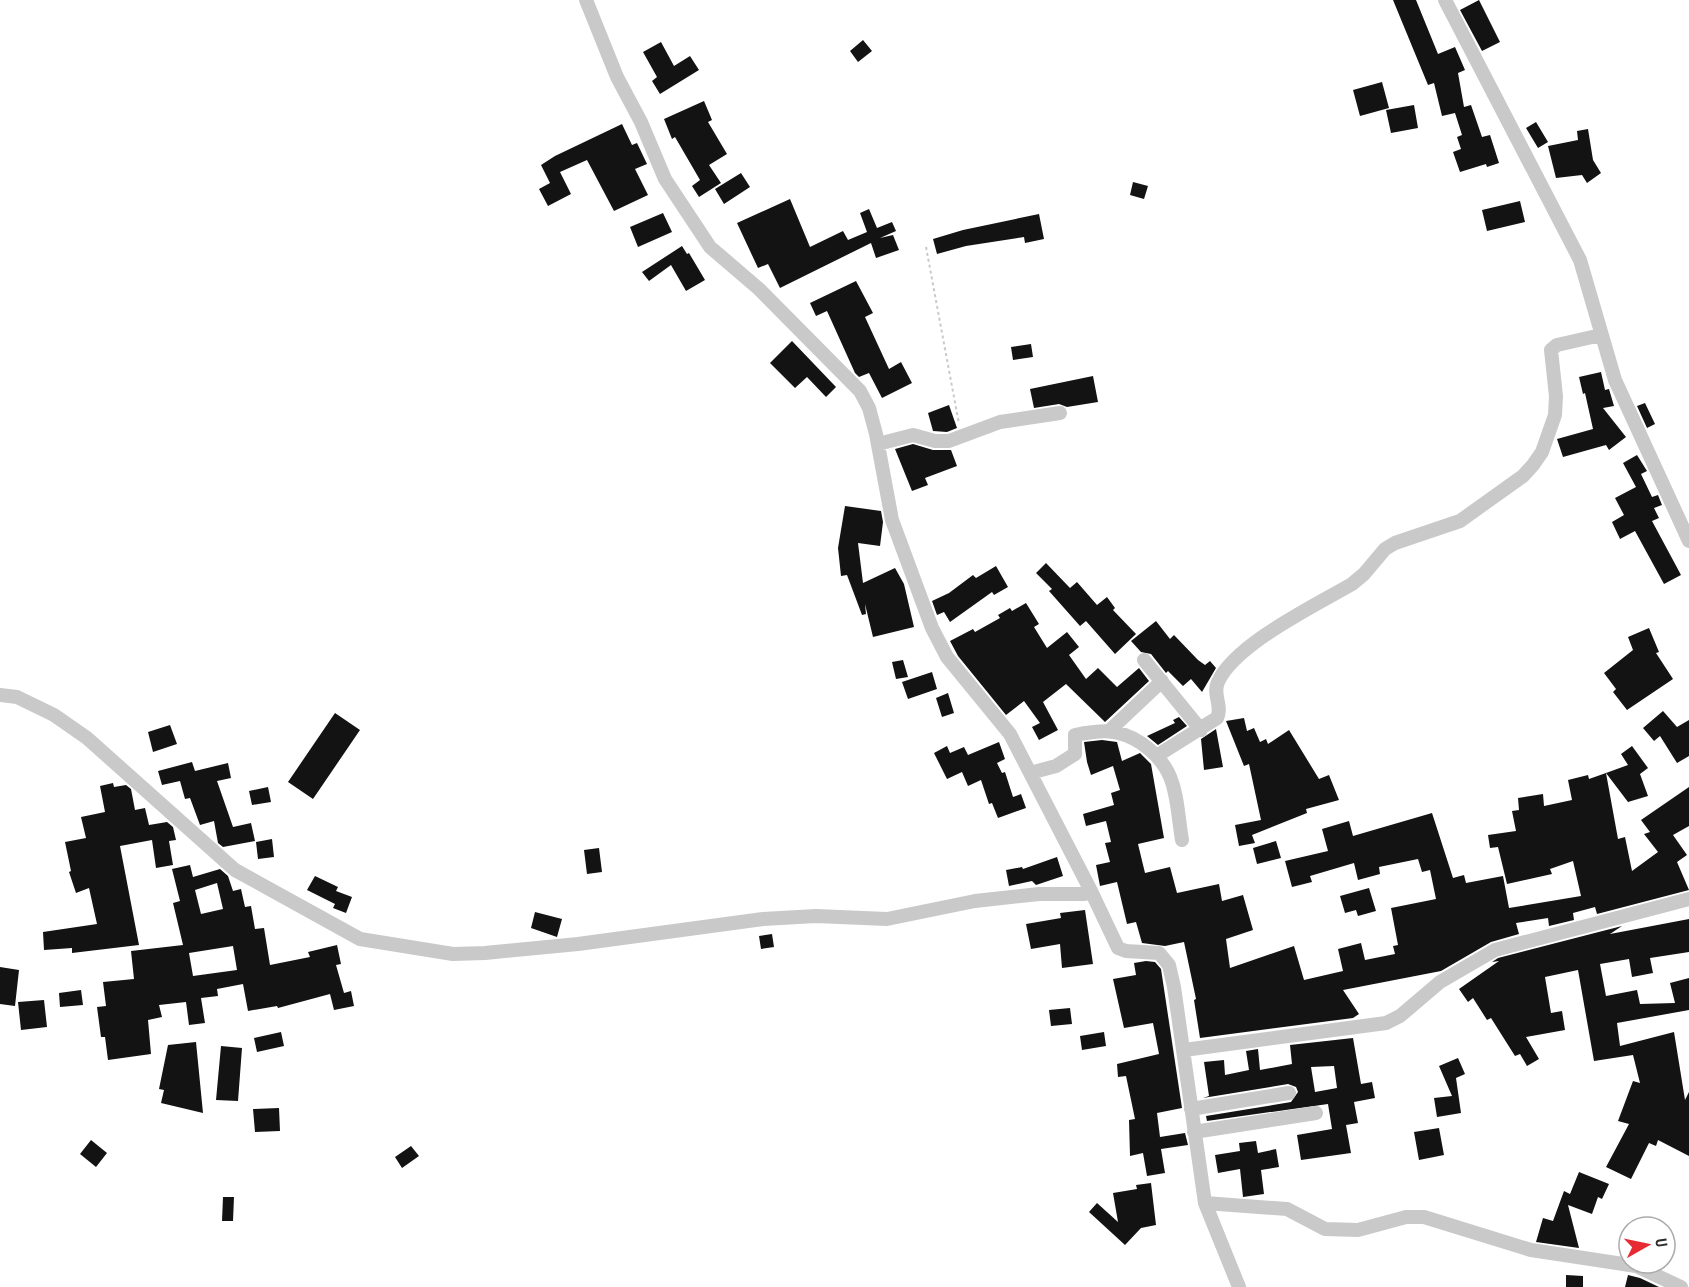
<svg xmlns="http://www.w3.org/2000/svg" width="1689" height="1287" font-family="'PT Sans Narrow',sans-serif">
  <rect width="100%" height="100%" fill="#fff"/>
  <path fill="#131313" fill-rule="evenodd" d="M1393,0H1416L1438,54L1455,47L1465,70L1458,73L1464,107L1471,105L1482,137L1490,135L1499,163L1487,167L1486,164L1460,172L1453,152L1461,149L1457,137L1462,135L1455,113L1442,116L1434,83L1428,85Z
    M1479,0L1500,42L1482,51L1460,10Z
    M863,40L872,51L858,62L850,51Z
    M661,42L674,66L690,56L699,70L660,94L652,81L657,77L643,52Z
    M1382,82L1389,108L1360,116L1353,90Z
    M704,101L712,120L708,122L727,154L709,165L721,183L699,197L692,186L700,180L675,137L672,139L664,119Z
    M1414,105L1418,128L1391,133L1386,110Z
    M1536,122L1548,142L1538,148L1526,128Z
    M622,124L632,145L637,143L647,164L635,169L648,195L614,211L587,160L560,172L571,194L548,206L539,189L550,183L541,165L555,156Z
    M1588,129L1593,160L1601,173L1587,183L1582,175L1556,178L1548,146L1578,140L1577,131Z
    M741,173L750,187L724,204L715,189Z
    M1133,182L1148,186L1144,199L1130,195Z
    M790,199L810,247L843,231L848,240L867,232L860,213L869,209L877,228L892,222L896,231L880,238L893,235L899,250L876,258L871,243L780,288L768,264L758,268L737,223Z
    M1520,201L1525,222L1487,231L1482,210Z
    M663,213L672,232L638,247L630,227Z
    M1039,214L1044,239L1025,243L1024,237L966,246L937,254L933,239L963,230Z
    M682,246L687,254L689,253L705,280L686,291L671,265L649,281L642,272Z
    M856,281L873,313L865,317L889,369L901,362L912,383L882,398L869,373L859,377L855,373L827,311L816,316L810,303Z
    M792,341L836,387L826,397L807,377L795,388L770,363Z
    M1031,344L1033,357L1013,360L1011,347Z
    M1601,372L1605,390L1609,389L1614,406L1603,408L1626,437L1609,450L1606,445L1563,457L1557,439L1593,429L1585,393L1583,394L1579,377Z
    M1093,376L1098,402L1067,407L1059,404L1034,408L1030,389Z
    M1645,403L1655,424L1647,428L1637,406Z
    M949,405L957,428L947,432L933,431L928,413Z
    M913,444L933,450H951L957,466L925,478L928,485L912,491L895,449Z
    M1637,455L1647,471L1641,474L1652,497L1658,495L1662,505L1654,508L1659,518L1652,521L1681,575L1664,584L1635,531L1620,539L1612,522L1624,515L1615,498L1636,487L1623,463Z
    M845,506L881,511L883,522L880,546L858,543L863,583L895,568L904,584L914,627L873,637L865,604L866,614L862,615L847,575L841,576L838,548Z
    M1046,563L1070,588L1077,582L1097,605L1107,597L1115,608L1113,610L1136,634L1115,654L1086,621L1080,626L1049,591L1052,589L1036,573Z
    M996,566L1008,587L994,595L992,592L950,622L944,612L937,615L932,601L949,593L973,575L976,578Z
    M1026,603L1039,624L1034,627L1047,648L1067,632L1079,647L1069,655L1086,679L1098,668L1117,687L1139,668L1149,681L1105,722L1066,684L1043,702L1058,730L1039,740L1032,727L1040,723L1024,701L1006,715L958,656L950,641L973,629L975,632L1000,618L998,615L1010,608L1012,611Z
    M1156,621L1170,639L1174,635L1198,660L1205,665L1210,661L1216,668L1202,692L1191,679L1183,686L1168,671L1166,673L1151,654L1141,652L1131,641Z
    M1649,628L1659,652L1656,653L1673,679L1627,710L1613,692L1616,689L1604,673L1633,650L1628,637Z
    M903,660L908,677L896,679L892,662Z
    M932,672L937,689L908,699L902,682Z
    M948,693L954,713L942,717L936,698Z
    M1663,711L1677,727L1689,720V756L1677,763L1660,736L1654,741L1643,728Z
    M335,713L360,730L313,799L288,782Z
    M1179,717L1187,726L1158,745L1147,736L1175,723L1173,720Z
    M1244,718L1247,731L1254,728L1260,742L1266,739L1268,744L1289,730L1319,779L1329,775L1339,800L1306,809L1307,813L1252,835L1255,843L1239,846L1235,825L1261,820L1249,764L1244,766L1226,721Z
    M170,725L177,744L153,752L148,732Z
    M1216,729L1223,767L1204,770L1201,739Z
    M1102,740L1117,742L1122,761L1140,753L1151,764L1164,838L1138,844L1145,873L1170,867L1177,893L1219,884L1222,901L1243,895L1253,930L1226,939L1230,968L1294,946L1304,980L1343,971L1338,949L1361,943L1365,960L1395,954L1393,946L1398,945L1391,908L1436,899L1430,870L1422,872L1418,859L1379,867L1380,874L1358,880L1354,863L1310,876L1312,882L1292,887L1285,861L1328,851L1322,829L1349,821L1353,836L1432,813L1453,878L1464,875L1466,883L1503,876L1509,908L1581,896L1573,861L1550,869L1552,874L1507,884L1498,847L1490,848L1488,835L1516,831L1512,811L1519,810L1518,798L1543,794L1544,806L1572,800L1568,780L1588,775L1589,779L1606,773L1618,839L1625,837L1632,871L1658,852L1644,834L1650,832L1641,820L1689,787V826L1673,835L1687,855L1677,862L1689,890L1597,914L1595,907L1573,913L1574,920L1549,926L1548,918L1516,923L1519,934L1491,942L1441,971L1343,990L1359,1014L1353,1018L1200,1038L1194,1000L1196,999L1184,942L1165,946L1142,943L1136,922L1127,924L1117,882L1100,886L1096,865L1110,862L1105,843L1111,842L1106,821L1086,826L1083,814L1114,805L1111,793L1120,790L1113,766L1091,775L1087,762L1084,742Z
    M999,742L1005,759L997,763L1002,773L1005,772L1013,797L1021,794L1026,808L998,818L992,803L989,804L981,780L968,786L962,772L947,779L934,753L947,746L950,753L964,747L968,755Z
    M1632,746L1648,768L1640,774L1648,796L1628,802L1606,773L1628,765L1621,754Z
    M192,762L195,771L228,763L231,778L217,781L233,827L251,823L255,841L223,847L218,843L214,821L200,825L190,798L185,799L180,781L162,785L158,771Z
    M113,783L114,787L126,785L131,789L135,810L145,808L149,825L167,822L173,827L176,840L169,841L173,865L156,868L152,840L120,846L139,945L72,953V948L44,950L43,932L97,924L89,888L76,893L69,872L71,871L65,842L86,838L81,817L105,812L100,786Z
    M268,787L271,802L252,805L249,791Z
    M272,839L274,857L258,859L256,842Z
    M1276,841L1281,858L1257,864L1253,848Z
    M599,848L602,872L587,874L584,850Z
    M1057,857L1063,876L1036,885L1032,881L1009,886L1006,870L1022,867L1023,869Z
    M190,865L193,877L220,869L228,876L233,891L241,889L245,907L251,906L255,929L264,928L270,965L310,957L308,952L337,945L341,964L336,965L344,993L351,991L354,1006L334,1010L330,994L278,1008L277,1006L248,1011L243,984L217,989L218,996L201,998L205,1023L189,1025L186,1002L159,1005L162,1017L148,1020L151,1054L108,1060L105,1037H101L97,1007L106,1006L103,982L134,979L131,951L183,945L173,903L180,901L172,869ZM217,883L223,909L201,914L195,890ZM233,946L237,970L193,976L189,953Z
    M315,876L338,887L336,891L352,897L346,913L333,908L335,904L307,890Z
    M1369,888L1376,911L1358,916L1356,910L1345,913L1340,896Z
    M1085,910L1093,964L1062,968L1060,944L1031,949L1026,924L1061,918L1060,913Z
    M535,912L562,919L557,937L531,928Z
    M1689,919V952L1650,958L1653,973L1632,977L1629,959L1600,964L1606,996L1637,990L1640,1004L1675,1003L1670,983L1689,978V1010L1617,1023L1620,1046L1674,1032L1685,1100L1689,1092V1156L1658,1140L1656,1146L1649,1143L1631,1179L1606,1167L1629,1124L1618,1121L1633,1081L1640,1083L1633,1055L1594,1061L1578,970L1545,977L1551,1013L1562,1011L1565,1030L1526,1037L1539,1059L1527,1066L1520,1054L1515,1056L1491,1018L1487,1020L1473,998L1468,1002L1459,989L1499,961L1492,962L1498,958L1622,926L1610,934Z
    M772,934L774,947L761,949L759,936Z
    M1146,961L1155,962L1161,969L1182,1108L1157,1113L1160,1137L1185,1133L1188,1145L1161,1149L1165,1173L1147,1176L1143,1153L1130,1156L1129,1120L1135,1119L1126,1076L1118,1077L1117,1064L1159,1054L1153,1023L1124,1028L1113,979L1136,975L1134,963Z
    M0,967L19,970L15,1006L0,1004Z
    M81,990L83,1005L60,1007L59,993Z
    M44,1000L47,1027L21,1030L18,1002Z
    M1070,1008L1072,1024L1051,1026L1049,1010Z
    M281,1032L284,1046L257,1052L254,1038Z
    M1104,1032L1106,1046L1082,1050L1080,1036Z
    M1353,1038L1361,1084L1372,1082L1375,1098L1354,1102L1358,1123L1346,1125L1351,1153L1301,1160L1297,1135L1332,1129L1328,1104L1207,1121L1206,1116L1291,1102L1298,1092L1296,1087L1288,1084L1203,1098L1209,1096L1204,1062L1224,1060L1225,1075L1249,1070L1246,1051L1258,1049L1260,1070L1292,1064L1290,1045ZM1334,1066L1337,1088L1315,1092L1311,1067Z
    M196,1042L203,1113L161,1103L164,1090L159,1089L168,1045Z
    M221,1046L242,1048L238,1101L216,1100Z
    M1458,1058L1465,1074L1456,1078L1461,1113L1437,1117L1434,1098L1452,1096L1439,1066Z
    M279,1108L280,1131L255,1132L253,1109Z
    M1439,1128L1444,1155L1419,1160L1414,1132Z
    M91,1140L107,1153L96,1167L80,1154Z
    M1256,1141L1258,1153L1276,1149L1279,1167L1261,1170L1264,1194L1243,1197L1240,1169L1218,1173L1215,1155L1240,1151L1239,1143Z
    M411,1146L419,1156L402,1168L395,1157Z
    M1579,1172L1609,1184L1602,1199L1598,1197L1592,1214L1568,1205L1579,1248L1536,1242L1543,1218L1553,1221L1564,1191L1570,1194Z
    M1151,1183L1156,1225L1141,1228L1125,1245L1089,1212L1097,1203L1118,1222L1113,1193L1137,1189L1136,1185Z
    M223,1197H234L233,1221H222Z
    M1566,1275L1583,1276V1287H1566Z
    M1628,1275L1640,1278L1659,1287H1625Z"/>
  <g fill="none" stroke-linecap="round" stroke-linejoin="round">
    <path stroke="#c9c9c9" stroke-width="2" stroke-dasharray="3 3" stroke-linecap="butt" d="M926,247L959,424"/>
    <path stroke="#c9c9c9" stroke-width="14" d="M1445,0L1580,260L1615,380L1689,541
      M878,444L913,435L935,441H949L1000,422L1060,413
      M1144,660L1201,730
      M0,695L17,697L54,715L87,738L235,870L360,939L453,954L485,953L578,944L763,919L816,916L887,919L975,901L1039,894H1085L1091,891L1010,734L947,657L932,628L892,520L876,434L869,408L860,391L759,289L710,247L665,179L641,122L617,77L586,0
      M1110,730L1162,681
      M1158,755L1217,718C1223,706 1212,694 1218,682C1235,644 1316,605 1352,584L1364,574L1385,549L1395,543L1460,521L1523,476L1533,465L1542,452L1555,415L1556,396L1551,350L1557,345L1601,335
      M1030,773L1056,766L1075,754V735C1101,730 1118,728 1141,743C1179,769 1175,798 1182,840
      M1091,891L1118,948L1126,951L1159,953L1169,965L1174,987L1205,1203L1287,1209L1325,1229L1358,1230L1406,1217H1424L1531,1250L1636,1266L1681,1287
      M1184,1050L1386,1023L1400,1016L1440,982L1495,950L1689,899
      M1191,1109L1289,1093
      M1194,1132L1316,1113
      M1205,1203L1239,1287"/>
  </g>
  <g transform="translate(1647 1245) rotate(81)"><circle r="28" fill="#ffffff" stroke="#ababab" stroke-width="1.5"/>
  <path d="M0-4.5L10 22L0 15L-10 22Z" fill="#e62b33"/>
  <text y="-9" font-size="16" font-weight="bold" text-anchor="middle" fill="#2c2c2c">U</text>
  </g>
</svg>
